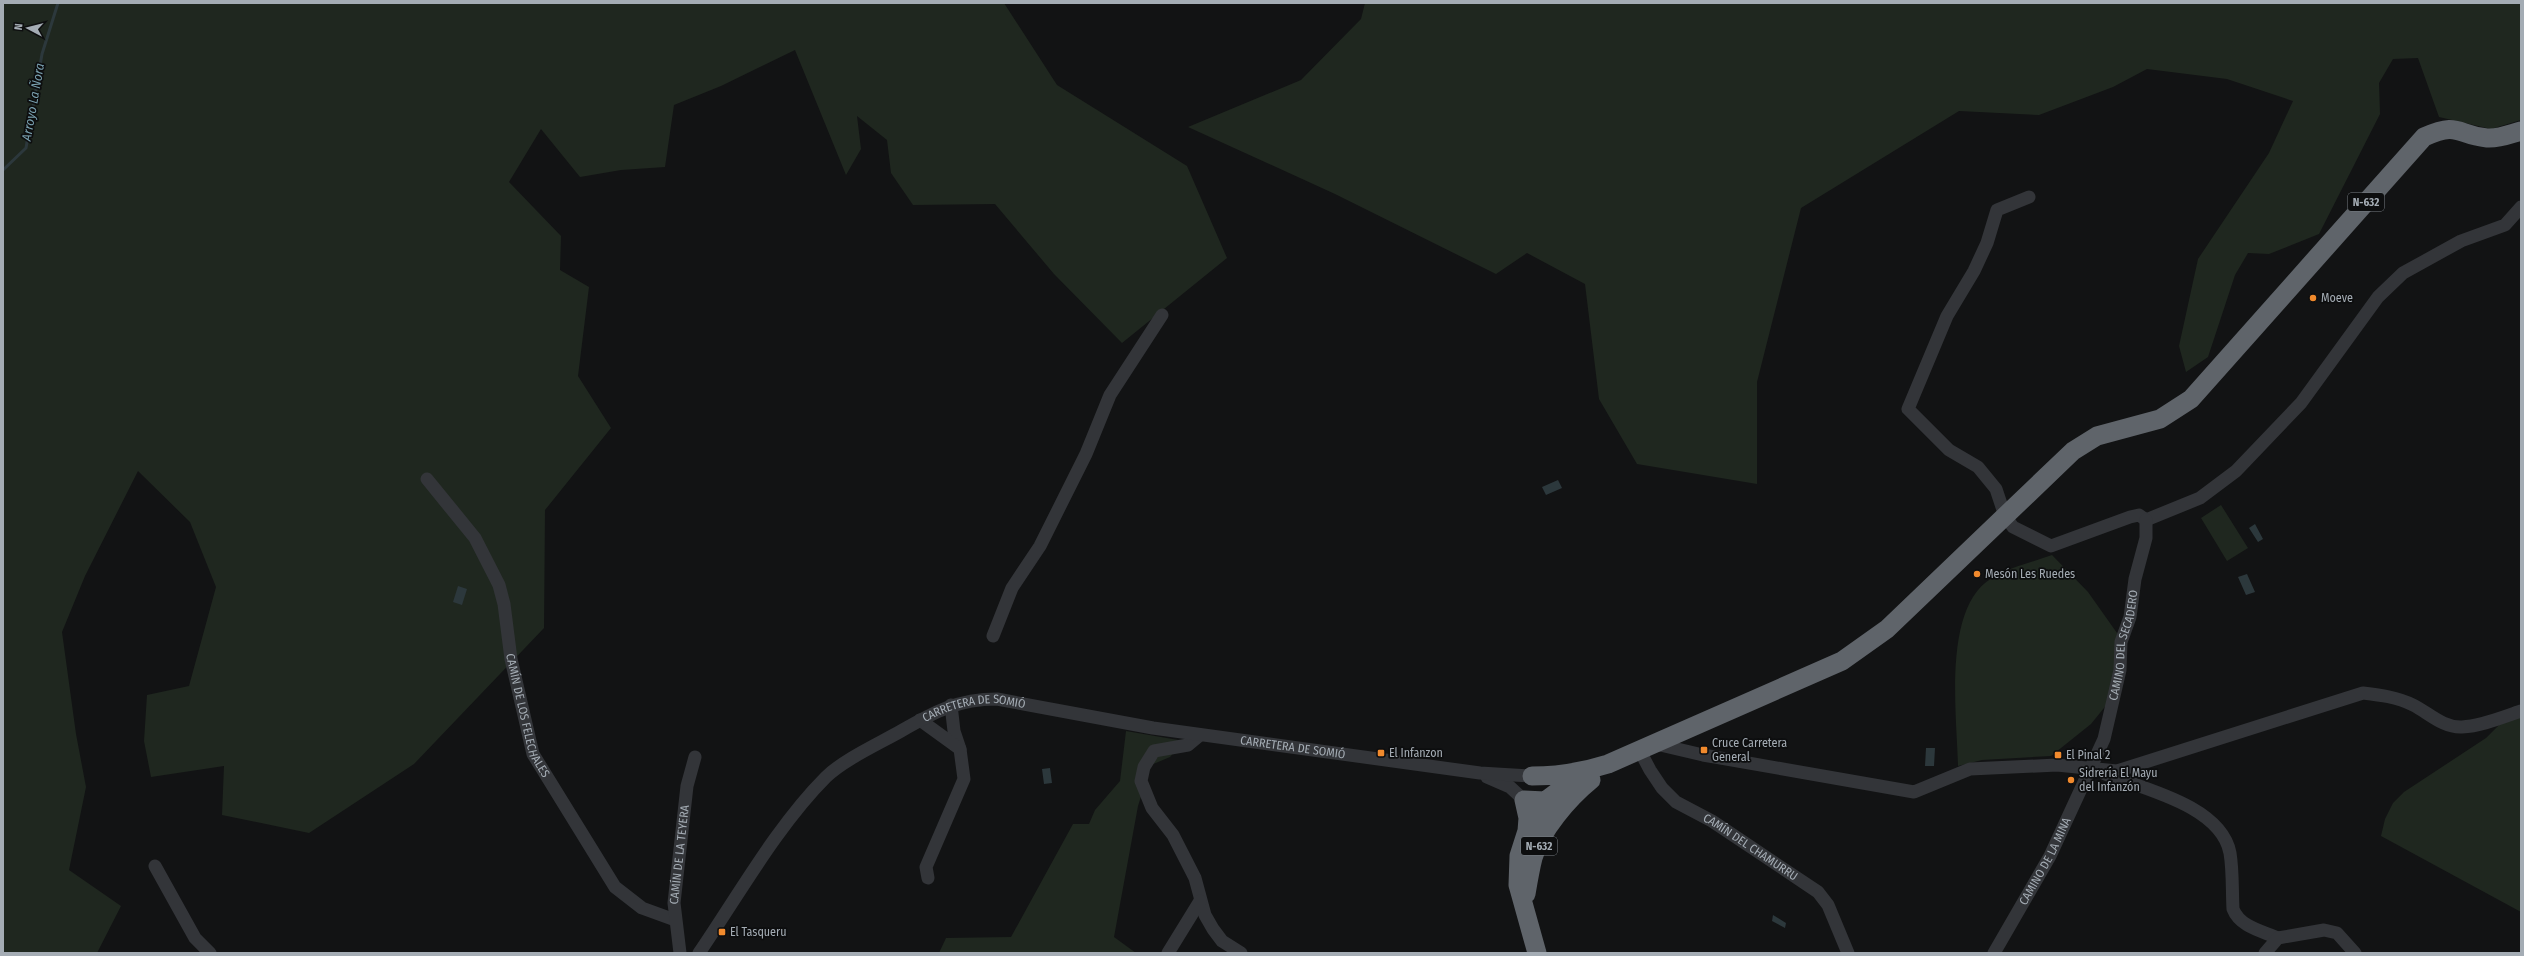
<svg xmlns="http://www.w3.org/2000/svg" width="2524" height="956" font-family="'Fira Sans Condensed',sans-serif">
  <rect width="100%" height="100%" fill="#121314"/>
  <path fill="#1f271f" d="M3,3H1004L1057,85L1187,166L1227,258L1122,343L1054,274L995,204L913,205L891,173L887,140L857,116L861,149L846,175L795,50L721,86L674,105L665,167L621,170L580,177L541,129L509,182L561,236L560,270L589,287L578,376L611,428L545,510L544,628L414,764L309,833L222,815L224,766L151,777L144,741L147,695L189,686L216,587L190,522L138,471L85,576L62,632L76,734L86,787L69,870L121,906L97,953H3Z
    M1365,3H2521V120L2491,129L2439,117L2418,58L2393,59L2379,83L2380,114L2319,234L2269,254L2248,253L2235,275L2208,357L2186,372L2179,346L2198,259L2269,153L2293,101L2227,79L2147,69L2113,87L2039,115L1959,111L1801,208L1757,382V484L1637,464L1599,399L1585,284L1527,253L1496,274L1335,194L1188,127L1301,80L1361,19Z
    M2221,505L2248,548L2227,561L2201,518Z
    M2052,555L2088,592L2117,633V657L2108,703L2091,724L2051,756L1982,760L1958,766C1957,716 1942,607 1992,578C2010,567 2033,562 2052,555Z
    M2521,716V912L2381,836L2385,819L2393,803L2404,792L2486,738L2501,723Z
    M1126,731L1184,741L1170,757L1151,765L1138,806L1114,937L1136,953H939L946,938L1011,937L1073,824H1089L1095,810L1120,781Z"/>
  <path fill="#2c383c" d="M1558,480L1562,488L1546,495L1542,487Z
    M2255,524L2263,539L2258,542L2249,528Z
    M2247,574L2255,592L2246,595L2238,577Z
    M458,586L467,589L462,605L453,602Z
    M1926,748H1935L1934,766H1925Z
    M1050,768L1052,783L1044,784L1042,769Z
    M1773,915L1786,923L1785,928L1772,921Z"/>
  <g fill="none" stroke-linecap="round" stroke-linejoin="round">
    <path stroke="#2c383c" stroke-width="3" d="M3,170L26,148L42,54L58,3"/>
    <g stroke="#333539" stroke-width="13">
      <path d="M2029,197L1997,210L1987,243L1974,271L1947,316L1908,409L1949,450L1978,467L1996,489L2005,516L2013,527L2051,546L2130,517L2139,515L2146,520L2200,498L2236,471L2301,403L2378,297L2403,273L2461,241L2505,225L2521,207"/>
      <path id="s1" d="M427,479L475,538L499,585L504,604L511,659L533,754L615,887L642,908L675,920"/>
      <path d="M993,636L1012,588L1040,546L1086,454L1110,395L1162,315"/>
      <path d="M951,705L954,731L960,749"/>
      <path d="M920,720L960,749L964,779L926,867L928,878"/>
      <path d="M1200,735L1188,745L1154,751L1144,767L1141,781L1152,808L1173,835L1195,878L1205,915L1213,929L1222,941L1241,953"/>
      <path d="M1656,744L1703,755L1914,792L1970,769L2057,765L2117,771L2363,693C2380,695 2397,697 2413,705C2429,713 2443,728 2462,727C2482,726 2503,717 2521,711"/>
      <path id="s2" d="M1640,751L1650,770L1662,788L1676,802L1712,821L1818,892L1828,905L1848,953"/>
      <path d="M2105,774C2144,789 2221,806 2230,853C2233,871 2232,891 2233,909C2240,927 2262,931 2278,938"/>
      <path d="M1487,777L1510,787L1524,800"/>
      <path d="M155,866L195,938L210,953"/>
      <path id="s3" d="M680,953L674,903L687,786L695,757"/>
      <path id="s4" d="M699,953C738,896 777,826 826,777C843,760 880,743 901,731C934,712 958,699 997,699L1153,728L1480,773L1532,776"/>
      <path d="M1168,953L1200,901"/>
      <path id="s5" d="M1994,953L2050,856L2104,739L2120,670L2121,642L2130,617L2135,579L2146,538V520"/>
      <path d="M2265,953L2278,938L2324,930L2337,933L2355,953"/>
    </g>
    <path stroke="#5f646a" stroke-width="19" d="M1532,776C1559,776 1583,772 1608,764L1842,661L1887,629L2073,451L2097,436L2160,419L2191,399L2424,137C2460,121 2456,135 2487,138C2499,139 2510,134 2521,131
      M1527,831L1528,818L1524,800L1545,801L1556,799
      M1526,894C1528,882 1530,870 1533,858C1541,830 1569,798 1591,780
      M1537,953L1518,885L1519,856L1527,831L1545,801L1581,774"/>
  </g>
  <g fill="#f18a2d" stroke="#0d0e0f" stroke-width="1.5">
    <circle cx="2313" cy="298" r="4"/>
    <circle cx="1977" cy="574" r="4"/>
    <rect x="1700" y="746" width="8" height="8" rx="2"/>
    <rect x="1377" y="749" width="8" height="8" rx="2"/>
    <rect x="2054" y="751" width="8" height="8" rx="2"/>
    <circle cx="2071" cy="780" r="4"/>
    <rect x="718" y="928" width="8" height="8" rx="2"/>
  </g>
  <g text-anchor="middle" dominant-baseline="central" stroke-width="3.5" stroke-linejoin="round" paint-order="stroke">
    <g fill="#0d0e0f" stroke="#777d82" stroke-width="1">
      <rect x="2348" y="193" width="36" height="18" rx="3"/>
      <rect x="1521" y="837" width="36" height="18" rx="3"/>
    </g>
    <g font-size="11" font-weight="bold" fill="#a4acb4">
      <text x="2366" y="202">N-632</text>
      <text x="1539" y="846">N-632</text>
    </g>
    <g font-size="12" fill="#a4acb4" stroke="#0d0e0f" text-anchor="start">
      <text x="2321" y="298">Moeve</text>
      <text x="1985" y="574">Mesón Les Ruedes</text>
      <text x="1712" y="743">Cruce Carretera<tspan x="1712" dy="14">General</tspan></text>
      <text x="1389" y="753">El Infanzon</text>
      <text x="2066" y="755">El Pinal 2</text>
      <text x="2079" y="773">Sidrería El Mayu<tspan x="2079" dy="14">del Infanzón</tspan></text>
      <text x="730" y="932">El Tasqueru</text>
    </g>
    <g font-size="12" fill="#a4acb4" stroke="#0d0e0f">
      <text stroke="none"><textPath href="#s5" startOffset="337">CAMINO DEL SECADERO</textPath></text>
      <text stroke="none"><textPath href="#s4" startOffset="384">CARRETERA DE SOMIÓ</textPath></text>
      <text stroke="none"><textPath href="#s1" startOffset="263">CAMÍN DE LOS FELECHALES</textPath></text>
      <text stroke="none"><textPath href="#s4" startOffset="708">CARRETERA DE SOMIÓ</textPath></text>
      <text stroke="none"><textPath href="#s2" startOffset="150">CAMÍN DEL CHAMURRU</textPath></text>
      <text stroke="none"><textPath href="#s3" startOffset="99">CAMÍN DE LA TEYERA</textPath></text>
      <text stroke="none"><textPath href="#s5" startOffset="105">CAMINO DE LA MINA</textPath></text>
    </g>
    <g font-size="13" font-style="italic" fill="#7aa1b0" stroke="#0d0e0f">
      <text transform="translate(33 102) rotate(-80)">Arroyo La Ñora</text>
    </g>
  </g>
  <rect width="2524" height="956" fill="none" stroke="#a4acb4" stroke-width="8"/>
  <g transform="translate(28 28) rotate(277)" stroke="#0d0e0f" stroke-width="3" paint-order="stroke">
  <path d="M0-3L7 15L0 10L-7 15Z" fill="#a4acb4"/>
  <text y="-6" font-size="11" font-weight="bold" text-anchor="middle" fill="#a4acb4">N</text>
  </g>
</svg>
